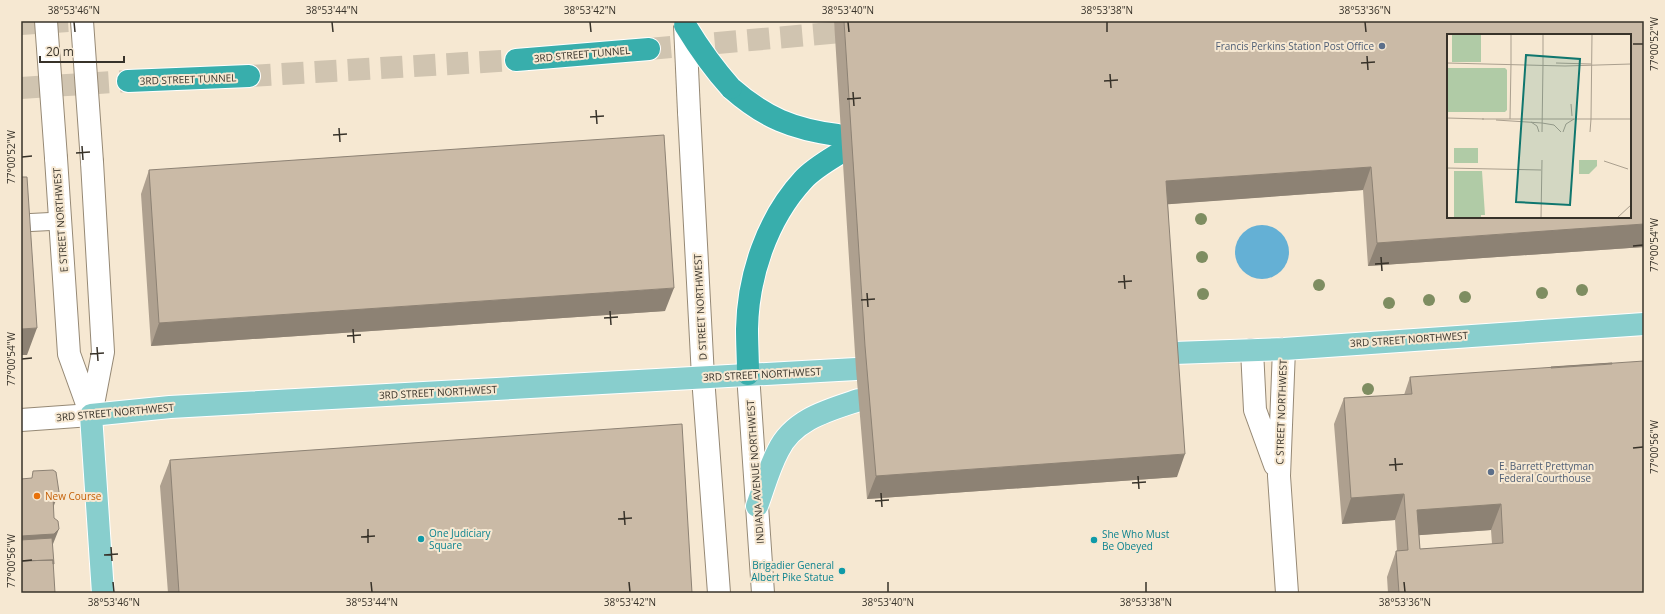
<svg xmlns="http://www.w3.org/2000/svg" width="1665" height="614" font-family="'Open Sans',sans-serif">
  <rect width="100%" height="100%" fill="#f6e8d2"/>
  <path fill="#64b0d5" d="M1235 252a27 27 0 1 1 54 0a27 27 0 1 1-54 0Z"/>
  <g fill="none" stroke-linecap="round" stroke-linejoin="round">
    <path stroke="#d0c4b0" stroke-width="22" stroke-dasharray="22 11" stroke-linecap="butt" d="M21,24L68,21
      M649,49L865,30
      M249,76L516,60
      M21,88L128,81"/>
    <defs>
      <path id="service" d="M21,223L60,221"/>
      <path id="tertiary" d="M689,112L703,377L719,593
        M1284,349L1279,476L1287,593
        M1252,350L1255,410L1275,465
        M748,374L763,593
        M21,420L91,415"/>
      <path id="secondary" d="M56,158L69,354L91,415
        M91,415L103,352L92,162"/>
      <path id="primary" d="M1174,353L1284,349L1644,324
        M757,506C764,487 769,468 778,451C793,419 829,410 859,400
        M103,593L91,415L170,407L856,369"/>
      <path id="motorway" d="M516,60L649,49
        M128,81L249,76
        M731,88C765,118 793,129 837,135
        M748,374C748,359 747,344 747,329C748,276 767,219 803,180C813,169 827,161 840,153"/>
    </defs>
    <use href="#service" stroke="#968975" stroke-width="19"/>
    <use href="#tertiary" stroke="#968975" stroke-width="24"/>
    <use href="#secondary" stroke="#968975" stroke-width="24"/>
    <use href="#primary" stroke="#fff" stroke-width="24"/>
    <use href="#motorway" stroke="#fff" stroke-width="24"/>
    <use href="#service" stroke="#fff" stroke-width="17"/>
    <use href="#tertiary" stroke="#fff" stroke-width="22"/>
    <use href="#secondary" stroke="#fff" stroke-width="22"/>
    <use href="#primary" stroke="#88cecd" stroke-width="22"/>
    <use href="#motorway" stroke="#38aeac" stroke-width="22"/>
    <defs>
      <path id="tertiary-bridge" d="M685,25L689,112"/>
      <path id="secondary-bridge" d="M46,21L56,158
        M82,21L92,162"/>
      <path id="motorway-bridge" d="M685,25C699,48 713,68 731,88"/>
    </defs>
    <use href="#tertiary-bridge" stroke="#968975" stroke-width="24" stroke-linecap="butt"/>
    <use href="#secondary-bridge" stroke="#968975" stroke-width="24" stroke-linecap="butt"/>
    <use href="#motorway-bridge" stroke="#fff" stroke-width="24" stroke-linecap="butt"/>
    <use href="#tertiary-bridge" stroke="#fff" stroke-width="22"/>
    <use href="#secondary-bridge" stroke="#fff" stroke-width="22"/>
    <use href="#motorway-bridge" stroke="#38aeac" stroke-width="22"/>
  </g>
  <g fill="#7e8d61">
    <circle cx="1201" cy="219" r="6"/>
    <circle cx="1202" cy="257" r="6"/>
    <circle cx="1319" cy="285" r="6"/>
    <circle cx="1582" cy="290" r="6"/>
    <circle cx="1542" cy="293" r="6"/>
    <circle cx="1203" cy="294" r="6"/>
    <circle cx="1465" cy="297" r="6"/>
    <circle cx="1429" cy="300" r="6"/>
    <circle cx="1389" cy="303" r="6"/>
    <circle cx="1368" cy="389" r="6"/>
  </g>
  <path fill="#aea08f" fill-rule="evenodd" d="M834,21H1644V247L1368,266L1363,190L1168,204L1177,477L867,499L856,369Z
    M149,170L665,311L151,346L141,194Z
    M1410,377L1644,593H1388L1387,577L1396,551H1397L1395,520L1342,524L1334,424L1344,398L1404,395ZM1491,530L1492,544L1420,549L1419,535Z
    M170,460L692,593H168L160,486Z"/>
  <path fill="#8d8274" d="M1371,167L1363,190L1158,205L1166,181Z
    M1644,224V247L1368,266L1377,243Z
    M674,288L665,311L151,346L159,323Z
    M37,328L27,355H21V329Z
    M1185,454L1177,477L867,499L876,476Z
    M59,492L53,508V497Z
    M1404,494L1395,520L1342,524L1351,498Z
    M1501,504L1491,530L1408,536L1417,510Z
    M59,529L53,544L48,549L21,551V536Z"/>
  <path fill="#cabaa6" stroke="#8d8274" fill-rule="evenodd" d="M844,21H1644V224L1377,243L1371,167L1166,181L1185,454L876,476L865,346ZM1448,35H1630V217H1448Z
    M664,135L674,288L159,323L149,170Z
    M21,177H27L37,328L21,329Z
    M1644,361V593H1399L1396,551L1408,550L1404,494L1351,498L1344,398L1412,394L1410,377ZM1501,504L1503,543L1420,549L1417,510Z
    M1612,363V364L1551,368V367Z
    M682,424L692,593H179L170,460Z
    M53,470L56,472L59,492L53,497L54,518L58,521L59,529L54,534L21,536V479L32,478L33,471Z
    M52,538L54,564H53V560L21,561V540Z
    M53,560L55,593H21V561Z"/>
  <path fill="none" stroke="#373229" stroke-width="1.5" d="M74,22L75,32M332,22L333,32M590,22L591,32M848,22L849,32M1107,22V32M1365,22L1366,32M1633,44H1643M1367,56L1368,70M1361,63L1375,62M1110,74L1111,88M1104,81L1118,80M853,92L854,106M847,99L861,98M596,110L597,124M590,117L604,116M339,128L340,142M333,135L347,134M82,146L83,160M76,153L90,152M22,157L32,156M1633,246L1643,245M1381,257L1382,271M1375,264L1389,263M1124,275L1125,289M1118,282L1132,281M867,293L868,307M861,300L875,299M610,311L611,325M604,318L618,317M353,329L354,343M347,336L361,335M97,347L98,361M90,354L104,353M22,359L32,358M1633,448L1643,447M1395,458L1396,471M1389,465L1403,464M1138,476L1139,489M1132,483L1146,482M881,493L882,507M875,501L889,500M624,511L625,525M618,519L632,518M368,529V543M361,537L375,536M111,547L112,561M104,555L118,554M22,561L32,560M113,582L114,592M371,582L372,592M629,582L630,592M888,582V592M1146,582V592M1404,582L1405,592"/>
  <g fill="#5c6f8a" stroke="#f6e8d2" stroke-width="1.5">
    <circle cx="1382" cy="46" r="4"/>
    <circle cx="1491" cy="472" r="4"/>
  </g>
  <circle fill="#e8710a" stroke="#f6e8d2" stroke-width="1.5" cx="37" cy="496" r="4"/>
  <g fill="#0f9aa8" stroke="#f6e8d2" stroke-width="1.5">
    <circle cx="421" cy="539" r="4"/>
    <circle cx="1094" cy="540" r="4"/>
    <circle cx="842" cy="571" r="4"/>
  </g>
  <g text-anchor="middle" dominant-baseline="central" stroke-width="4" stroke-linejoin="round" paint-order="stroke">
    <g font-size="10" fill="#4e5e75" stroke="#f6e8d2" text-anchor="end">
      <text x="1374" y="46">Francis Perkins Station Post Office</text>
      <text x="1499" y="466" text-anchor="start">E. Barrett Prettyman<tspan x="1499" dy="12">Federal Courthouse</tspan></text>
    </g>
    <g font-size="10" fill="#373229" stroke="#f6e8d2">
      <text transform="translate(582 54) rotate(-5)">3RD STREET TUNNEL</text>
      <text transform="translate(188 79) rotate(-2)">3RD STREET TUNNEL</text>
      <text transform="translate(60 220) rotate(-94)">E STREET NORTHWEST</text>
      <text transform="translate(700 307) rotate(-93)">D STREET NORTHWEST</text>
      <text transform="translate(1409 339) rotate(-4)">3RD STREET NORTHWEST</text>
      <text transform="translate(762 374) rotate(-3)">3RD STREET NORTHWEST</text>
      <text transform="translate(438 392) rotate(-3)">3RD STREET NORTHWEST</text>
      <text transform="translate(115 412) rotate(-5)">3RD STREET NORTHWEST</text>
      <text transform="translate(1281 412) rotate(-88)">C STREET NORTHWEST</text>
      <text transform="translate(755 472) rotate(-94)">INDIANA AVENUE NORTHWEST</text>
    </g>
    <g font-size="10" fill="#c56008" stroke="#f6e8d2" text-anchor="start">
      <text x="45" y="496">New Course</text>
    </g>
    <g font-size="10" fill="#0d838f" stroke="#f6e8d2" text-anchor="start">
      <text x="429" y="533">One Judiciary<tspan x="429" dy="12">Square</tspan></text>
      <text x="1102" y="534">She Who Must<tspan x="1102" dy="12">Be Obeyed</tspan></text>
      <text x="834" y="565" text-anchor="end">Brigadier General<tspan x="834" dy="12">Albert Pike Statue</tspan></text>
    </g>
  </g>
  <g transform="translate(1447 34)">
    <rect width="184" height="184" fill="#f6e8d2"/>
    <path d="M5,0H34V28H5ZM0,34H58L60,36V76L58,78H0ZM7,114H31V129H7ZM132,126H150V132L142,140H132ZM7,137H35L38,181H34V184H7Z" fill="#b0cba6"/>
    <path fill="none" stroke="#aa9f8e" stroke-width="1" d="M96,0V30M0,29L118,32L184,30M109,29L144,30M64,30V0M124,70L125,82M0,84L37,85M35,85H184M63,85L64,30M144,85L145,0M49,86L95,89M84,88L90,92L92,98M95,89L107,91L114,98M95,98L96,30M116,98L119,90L127,85M143,98L144,85M157,127L181,135M0,134L94,136M94,184L95,126M170,184L184,171"/>
    <path fill="#0f766e" fill-opacity="0.15" stroke="#0f766e" stroke-width="2" d="M79,21L133,25L123,171L69,168Z"/>
    <rect width="184" height="184" fill="none" stroke="#373229" stroke-width="2"/>
  </g>
  <rect width="1665" height="614" fill="none" stroke="#f6e8d2" stroke-width="44"/>
  <path d="M40 56v6h84v-6" fill="none" stroke="#373229" stroke-width="2"/>
  <text x="46" y="56" font-size="12" fill="#373229" stroke="#f6e8d2" stroke-width="3" paint-order="stroke">20 m</text>
  <rect x="22" y="22" width="1621" height="570" fill="none" stroke="#373229" stroke-width="1.5"/>
  <g font-size="10" text-anchor="middle" fill="#373229">
    <text x="74" y="14">38°53'46"N</text>
    <text x="332" y="14">38°53'44"N</text>
    <text x="590" y="14">38°53'42"N</text>
    <text x="848" y="14">38°53'40"N</text>
    <text x="1107" y="14">38°53'38"N</text>
    <text x="1365" y="14">38°53'36"N</text>
    <text transform="translate(1654 44) rotate(-90)" y="4">77°00'52"W</text>
    <text transform="translate(11 157) rotate(-90)" y="4">77°00'52"W</text>
    <text transform="translate(1654 245) rotate(-90)" y="4">77°00'54"W</text>
    <text transform="translate(11 359) rotate(-90)" y="4">77°00'54"W</text>
    <text transform="translate(1654 447) rotate(-90)" y="4">77°00'56"W</text>
    <text transform="translate(11 561) rotate(-90)" y="4">77°00'56"W</text>
    <text x="114" y="606">38°53'46"N</text>
    <text x="372" y="606">38°53'44"N</text>
    <text x="630" y="606">38°53'42"N</text>
    <text x="888" y="606">38°53'40"N</text>
    <text x="1146" y="606">38°53'38"N</text>
    <text x="1405" y="606">38°53'36"N</text>
  </g>
</svg>
